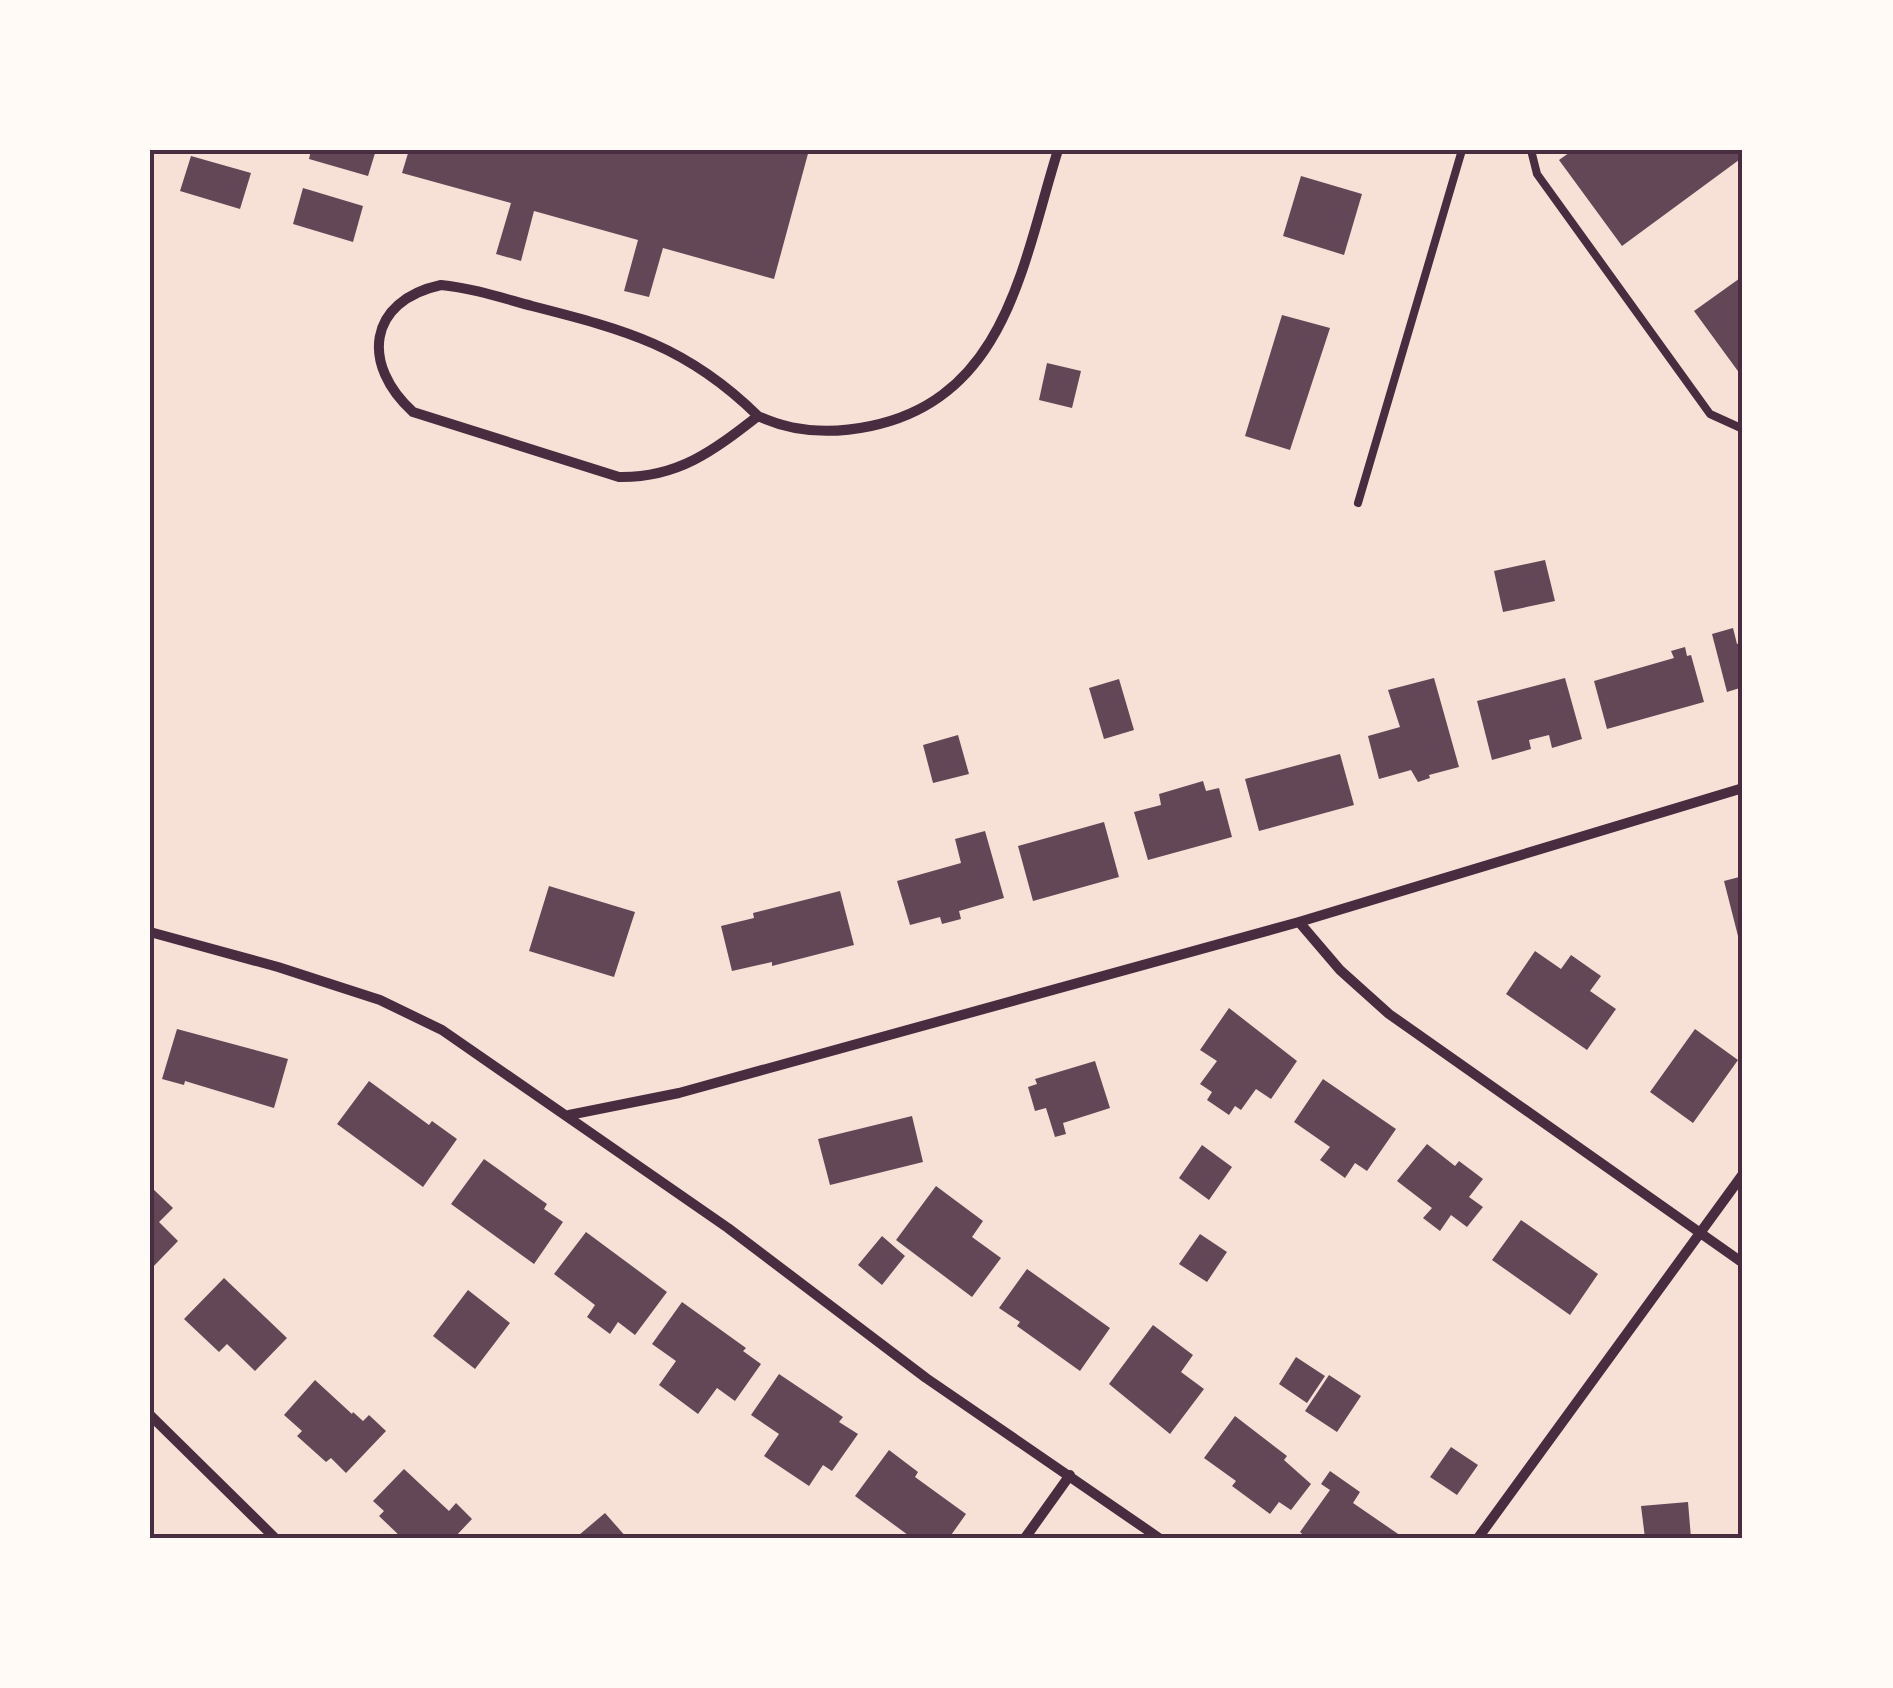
<svg xmlns="http://www.w3.org/2000/svg" width="1893" height="1688" font-family="Lato,sans-serif">
  <rect width="100%" height="100%" fill="#f7e1d7"/>
  <path fill="#644757" d="M311,150H376L368,176L309,159Z
    M409,150H809L774,279L663,248L649,297L624,291L638,240L534,211L521,261L496,254L511,203L402,173Z
    M1573,150H1743V157L1622,246L1559,160Z
    M191,156L251,173L240,209L180,191Z
    M1301,176L1362,194L1344,255L1283,236Z
    M303,188L363,206L353,242L293,224Z
    M1743,276V378L1694,311Z
    M1282,315L1330,328L1290,450L1245,436Z
    M1047,363L1081,371L1072,408L1039,400Z
    M1545,560L1555,601L1503,612L1494,571Z
    M1733,628L1737,644L1743,642V687L1727,692L1712,634Z
    M1685,647L1687,656L1691,655L1704,702L1607,729L1594,681L1674,658L1671,651Z
    M1434,678L1459,767L1429,775L1430,778L1418,782L1411,770L1379,779L1368,736L1400,727L1388,690Z
    M1565,678L1582,739L1552,748L1549,735L1529,740L1531,749L1492,760L1477,701Z
    M1119,679L1134,730L1104,739L1089,688Z
    M958,735L969,774L933,783L923,745Z
    M1340,754L1354,805L1259,831L1245,779Z
    M1203,781L1206,791L1219,788L1232,837L1148,860L1134,812L1161,805L1159,794Z
    M1104,822L1119,877L1033,901L1018,846Z
    M985,831L1004,898L959,911L961,919L942,924L940,917L910,925L897,881L961,863L955,839Z
    M1743,876V934L1738,936L1724,881Z
    M549,886L635,912L614,977L529,951Z
    M840,891L854,945L772,966V962L732,971L721,926L754,918L753,913Z
    M1535,951L1561,969L1571,955L1601,976L1590,991L1616,1009L1587,1050L1506,994Z
    M1229,1008L1297,1061L1271,1099L1256,1089L1241,1110L1235,1106L1229,1115L1207,1100L1212,1092L1200,1084L1217,1061L1200,1050Z
    M177,1029L288,1059L274,1108L185,1081L184,1085L162,1079Z
    M1695,1029L1738,1060L1693,1123L1650,1092Z
    M1095,1061L1110,1108L1063,1123L1066,1134L1055,1137L1046,1108L1035,1111L1028,1087L1037,1084L1035,1079Z
    M1323,1079L1396,1129L1367,1171L1355,1163L1345,1178L1320,1160L1330,1147L1294,1122Z
    M369,1081L429,1125L432,1121L457,1139L423,1187L337,1124Z
    M912,1116L923,1162L830,1185L818,1139Z
    M1427,1144L1455,1166L1459,1161L1483,1179L1469,1197L1483,1207L1467,1227L1451,1215L1440,1231L1423,1218L1432,1208L1397,1181Z
    M1202,1145L1232,1167L1209,1200L1179,1178Z
    M484,1159L547,1204L544,1209L563,1222L534,1264L451,1204Z
    M936,1186L983,1221L972,1237L1001,1258L972,1297L896,1240Z
    M152,1188L173,1208L159,1222L178,1241L150,1270Z
    M1521,1220L1598,1274L1570,1315L1492,1260Z
    M586,1232L667,1292L635,1335L618,1322L610,1334L587,1317L595,1305L554,1274Z
    M1200,1234L1227,1252L1207,1282L1179,1264Z
    M882,1236L905,1256L882,1285L858,1265Z
    M1027,1269L1110,1328L1080,1371L1017,1326L1020,1322L999,1308Z
    M224,1278L287,1338L255,1371L227,1344L219,1352L184,1319Z
    M468,1290L510,1323L475,1369L433,1336Z
    M682,1302L746,1348L743,1351L761,1364L735,1401L717,1388L698,1414L659,1385L676,1361L652,1344Z
    M1153,1325L1193,1355L1181,1372L1204,1389L1170,1434L1109,1384Z
    M1296,1357L1325,1376L1307,1403L1279,1384Z
    M779,1374L843,1417L839,1422L858,1434L832,1471L823,1465L809,1486L764,1456L779,1434L751,1415Z
    M1329,1375L1361,1396L1337,1432L1305,1411Z
    M315,1380L352,1414L353,1412L363,1421L369,1415L386,1431L346,1473L331,1458L326,1462L297,1436L302,1431L284,1415Z
    M1235,1416L1287,1456L1284,1460L1311,1484L1291,1510L1279,1502L1270,1514L1232,1486L1236,1481L1204,1458Z
    M1451,1447L1478,1465L1457,1495L1430,1477Z
    M889,1450L918,1472L915,1477L966,1514L949,1538H912L855,1496Z
    M404,1469L449,1511L456,1503L472,1519L454,1538H402L379,1516L384,1511L373,1501Z
    M1330,1471L1360,1492L1353,1503L1404,1538H1307L1300,1532L1330,1490L1321,1484Z
    M1688,1502L1691,1538H1645L1641,1506Z
    M605,1513L627,1538H581L579,1535Z"/>
  <g fill="none" stroke-linecap="round" stroke-linejoin="round">
    <path stroke="#4a2c40" stroke-width="8" d="M1531,150L1537,174L1710,414L1743,429
      M1358,503L1462,150"/>
    <path stroke="#4a2c40" stroke-width="10" d="M441,285C472,288 502,298 532,306C626,330 687,346 758,416C713,451 678,478 619,477L413,412C361,365 367,301 441,285Z
      M758,416C794,433 833,434 871,426C1007,398 1023,261 1058,150
      M1299,922L1340,970L1389,1014L1743,1263
      M150,932L278,967L380,1000L442,1030L728,1228L926,1378L1159,1538
      M569,1115L679,1093L1299,922L1743,788
      M150,1415L275,1538
      M1025,1538L1070,1475
      M1478,1538L1743,1174"/>
  </g>
  <rect width="1893" height="1688" fill="none" stroke="#fffaf5" stroke-width="305"/>
  <rect x="152" y="152" width="1588" height="1384" fill="none" stroke="#4a2c40" stroke-width="4"/>
</svg>
